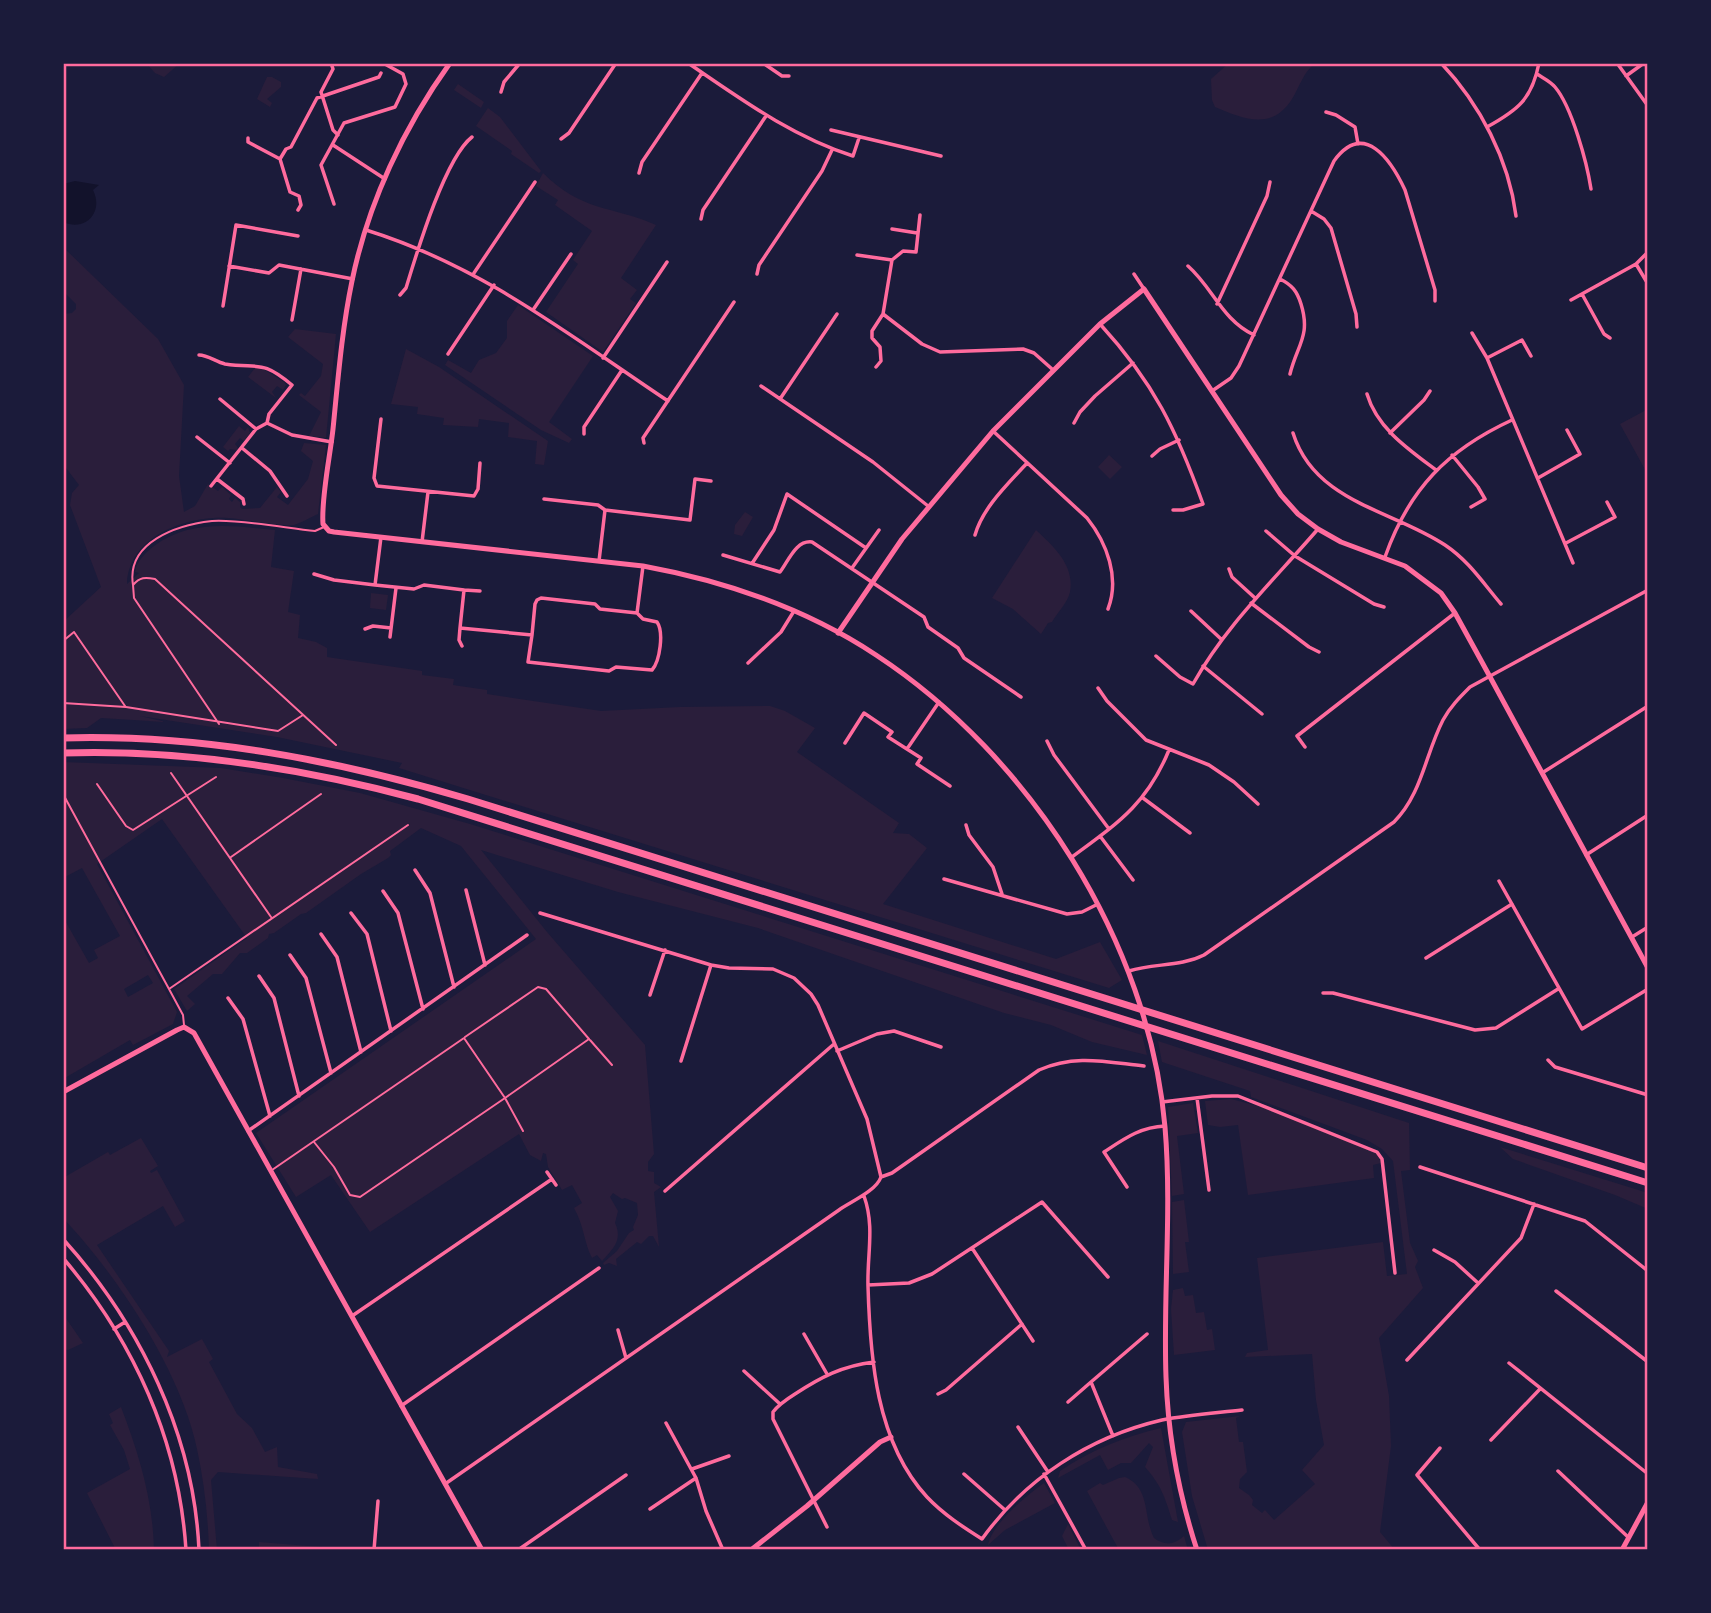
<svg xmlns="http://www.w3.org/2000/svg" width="1711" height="1613" font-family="Merriweather,serif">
  <rect width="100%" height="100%" fill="#1b1b3a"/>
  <path fill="#2a1e3b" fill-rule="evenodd" d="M146,63H180L164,77L155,73Z
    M1229,63H1315C1303,73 1300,86 1292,99C1272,131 1243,119 1215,107L1212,100L1211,79Z
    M267,77H272L281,82V87L267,99L272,103L270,107L257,99Z
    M458,84L484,102L481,108L454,90Z
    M488,108L500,117L541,171L539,173L511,154L512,151L476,126Z
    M543,173C582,212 610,205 656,225L621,278L637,290L630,299L636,303L603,352L546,312L578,264L573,260L592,231L555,205L558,200L536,186Z
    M63,247L158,339L184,385L179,476L184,512L195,506L208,484L218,491L222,487L231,495L229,499L232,502L235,498L240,502V507L242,509L260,508L277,487L281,492L277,497L288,505L308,479L313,461L301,451L304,443L326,445L318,514C311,517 301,523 294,525C280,527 245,519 229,518C188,515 129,535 127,584L139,573L135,572C136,562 146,552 154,546C191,519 232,526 275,530L271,567L294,571L288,612L300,615L298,638L316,642L327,648V657L422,671V675L454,679L453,685L487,690V694L601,711L680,707L770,706L785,711L815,728L797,752L899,823L893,833L909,834L927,848L883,904L1056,959L1100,942L1122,980L1109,988L399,768L402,763L277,737L140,716L166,722L101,718L87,728L63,729V622L101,587L70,505L72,493L79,485L63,464V314L72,313L76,309V304L63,291Z
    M518,305L593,356L549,422L572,439L569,443L541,430L445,365L448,360L471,373L479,360L496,353L507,338V321Z
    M295,329L336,334L326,438L309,436L321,412L299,395L301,393L305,396L321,376L323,364L288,337Z
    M406,349L439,367L548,441L544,465L535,464L537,441L508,437L509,423L479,419L478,427L443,425L444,418L417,414L418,407L391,404Z
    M255,368L265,370L284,382L286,385L283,390L277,386L272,392L276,398L248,377Z
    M1648,409V475L1620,424Z
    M239,426L245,431L248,427L250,433L244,441L240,438L235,444L238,448L237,450L230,449L228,451L223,447Z
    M1109,455L1122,467L1110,479L1098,467Z
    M745,512L753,517L742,536L734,534L735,525Z
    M1036,530C1053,546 1075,565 1070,592C1068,602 1057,613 1052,622L1048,623L1041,634L1013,609L992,598Z
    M371,593L388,595L386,610L370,608Z
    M63,762L221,768L283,778L360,793L470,824L1142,1035L1147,1055L1092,1042L1051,1025L1004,1013L758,928L618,892L481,850L547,932L645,1045L654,1154L648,1162V1171L654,1172V1183L661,1187L654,1192L659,1247L653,1236H649L641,1244L637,1242L616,1259L617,1266L609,1263L604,1265L603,1263L617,1251L629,1233L634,1230L633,1227L638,1215L637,1203L625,1198L622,1199L613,1193L610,1197L618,1211L615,1223C623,1240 613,1249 602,1261L597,1255L592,1258C584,1243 584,1225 574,1208L582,1203L572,1185L562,1190L548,1167L546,1154L543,1153L541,1161L530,1155L519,1134L370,1232L331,1175L296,1197L256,1133L536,939L461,846L421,828L390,851L391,855L388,858L361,874L306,913L301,914L274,933L269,934L268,938L247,953H240L222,974H213L187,996L195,1004L187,1011L174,989L247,938L162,819L97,864L177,1012L173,1024L133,1045L130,1040L63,1079V917L89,963L98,958L94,950L120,936L82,868L63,878ZM148,975L153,983L128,997L124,989Z
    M1158,1041L1409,1123L1410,1170L1401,1171L1410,1243L1418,1261L1415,1267L1423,1288L1379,1338L1389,1396L1391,1446L1380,1532L1395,1550H1208L1192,1496L1182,1432L1186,1422L1240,1416L1236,1418L1239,1442H1243L1247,1472L1240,1479L1239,1488L1249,1495L1253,1500L1252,1505L1262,1513L1265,1510L1274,1520L1315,1484L1302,1470L1324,1445L1316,1400L1312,1354L1245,1357L1247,1353L1268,1350L1257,1258L1383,1242L1387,1276L1407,1274L1393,1161L1382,1149L1367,1140L1251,1097L1250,1091L1162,1062Z
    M1231,1099L1262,1107L1370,1150L1377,1154L1381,1163L1373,1165L1374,1178L1248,1195L1238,1125L1220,1127L1208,1125L1205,1101Z
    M1193,1103L1198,1133L1177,1136L1184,1194L1172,1196L1168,1107Z
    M141,1138L158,1166L150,1171L151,1173L157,1170L185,1221L175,1227L163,1206L97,1245L169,1351L167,1357L202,1339L213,1359L209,1362L237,1414L252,1428L265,1452L277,1447L278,1467L317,1474L318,1479L218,1472L211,1480L217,1550H209C208,1516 204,1481 197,1449C181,1371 117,1275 63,1218V1178L108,1152L110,1155Z
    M1500,1147L1648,1193V1209L1615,1195L1513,1159Z
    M1184,1200L1189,1242H1185L1189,1272L1173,1274L1172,1202Z
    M1183,1288L1185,1296L1193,1295L1196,1313L1204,1312L1207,1330L1212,1329L1215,1350L1174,1355L1171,1309L1173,1290Z
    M63,1314L83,1343L68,1350L63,1349Z
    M121,1407C139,1454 153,1500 154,1550H116L87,1493L130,1469L124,1450L110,1425L113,1423L109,1414Z
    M1161,1428L1178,1522L1172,1520C1165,1497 1161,1485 1145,1467L1153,1447L1149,1443L1131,1463H1121L1108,1470L1100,1455L1058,1478L1060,1471C1091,1450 1124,1437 1161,1428Z
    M1125,1477C1151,1488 1143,1517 1154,1538C1165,1546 1174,1545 1184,1536L1188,1550H1119L1087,1491L1100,1483L1103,1485L1119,1478Z
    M1044,1483L1055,1503L1005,1530L988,1545C992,1524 1026,1496 1044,1483Z
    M1068,1524L1081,1550H1069L1062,1536Z
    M259,1542L359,1550H259Z"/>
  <path fill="#12122b" d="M75,181L99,185L93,190C104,212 86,232 63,222V184Z"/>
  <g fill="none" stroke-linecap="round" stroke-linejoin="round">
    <path stroke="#ff6b9d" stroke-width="2" d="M133,585C126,542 177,525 212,521C239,519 286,528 315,531L324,527
      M63,641L74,632L125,706
      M63,703L126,707L278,731L303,715
      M219,724L134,598L133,585C140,577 145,577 155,579L336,745
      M171,773L271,917
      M97,784L126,826L133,830L216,777
      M63,794L169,989L183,1015L184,1025
      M231,857L321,794
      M169,989L408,825
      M465,1037L538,987L546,989L589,1039L505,1098L523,1131
      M590,1040L612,1065
      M272,1170L464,1038L505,1098L360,1197L350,1195L334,1167L314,1142"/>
    <path stroke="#ff6b9d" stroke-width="3.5" d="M331,63L333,69L321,92L333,130L338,135
      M688,63C741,99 791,136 853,156L859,138
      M763,63L782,76H789
      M1441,63C1480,104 1509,160 1516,216
      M1617,63L1648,106
      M1537,74C1543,78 1550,81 1555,87C1572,107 1587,163 1591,189
      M1626,76L1644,63
      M501,92L504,82L520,63
      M1326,112L1336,115L1355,127L1358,144
      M1487,127C1518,110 1532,99 1539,63
      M831,130L941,156
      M248,138V142L280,159
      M561,139L569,133L616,63
      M333,145L385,179
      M639,173L642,162L702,73
      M334,204L321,165L344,123L395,107L406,84L403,74L383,63
      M298,210L301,205L299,196L290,192L280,159L286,149L291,147L317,98L379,77L381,73
      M1311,211L1324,219L1331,228L1356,314L1357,327
      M701,219L703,210L766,116
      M892,229L917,233
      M366,230C482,266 569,335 668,401
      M857,255L892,260L883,314L872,331V338L880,347L881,361L876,367
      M892,260L903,251L916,252L920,215
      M1636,264L1648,284
      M229,266L269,273L279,265L353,279
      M1188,266C1213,288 1222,320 1254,335
      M474,273L535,182
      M757,274L759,265L822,171L832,150
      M1134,274L1144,289
      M1280,279C1292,285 1297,291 1301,304C1311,336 1297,345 1290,374
      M1582,294L1604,334L1610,338
      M400,295L406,288C417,252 445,158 472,137
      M1571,300L1636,264L1648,252
      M1217,304L1267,196L1270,182
      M223,306L236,225L298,236
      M533,310L571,254
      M883,314L922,344L940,352L1023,349L1034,353L1052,369
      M292,320L301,269
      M1100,324C1154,383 1176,429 1203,504L1183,510H1173
      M1472,333L1487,358L1573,563
      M448,354L494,285
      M199,355C208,355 216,362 225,364C259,369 261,359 292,385L269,414L267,423L256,429L211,486
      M603,358L667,262
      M1487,358L1522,340L1531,356
      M761,386L873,462L928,506
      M1212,391L1231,378L1239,366L1334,161C1364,120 1391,160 1405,190L1435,290V301
      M1367,394C1377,428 1408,449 1436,470
      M220,399L256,429
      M780,399L837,314
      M381,419L374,478L377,486L474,496L478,489L480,463
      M267,423L292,435L332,442
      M1074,423L1080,412L1095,396L1133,363
      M993,431L1087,518C1107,543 1120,578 1108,609
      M1293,433C1315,503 1393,510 1445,545C1469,561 1483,583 1501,604
      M1390,433L1424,400L1430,391
      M584,434V427L622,370
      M197,437L230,463
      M644,443L643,438L734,302
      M242,448L270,471L287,496
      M1452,455L1478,487L1485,499L1471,507
      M1152,456L1160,449L1179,440
      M1538,478L1580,454L1567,430
      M217,479L243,499L244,504
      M544,499L598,505L605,510L690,520L695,479L711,481
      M1266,531L1295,556L1374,604L1384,607
      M975,535C983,507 1008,484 1027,463
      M381,537L375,585L414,589L424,585L464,590L460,628L532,635L535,604L537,600L541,598L595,604L600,609L637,613L643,566
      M422,542L428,492
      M1566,543L1615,517L1607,502
      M723,555L780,572C789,560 796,540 812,542L924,617L928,627L958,648L964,658L1021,697
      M1385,557C1409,489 1447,450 1512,420
      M599,561L605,510
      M753,562L774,530L787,494L866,548
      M852,568L879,530
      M1229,569L1232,577L1255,598
      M314,574L334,580L375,585
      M464,590L480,591
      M1251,603L1309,647L1319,652
      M1191,611L1221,639
      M460,628L459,640L462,646
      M365,629L373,626L391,628
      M532,635L528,662L609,671L616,667L652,670C660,661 664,632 657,622L643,619L637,613
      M390,637L396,588
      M1156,656L1180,677L1193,684C1226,625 1274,580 1318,529
      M748,663L781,632L794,611
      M1203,666L1262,714
      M1098,688L1107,701L1146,740L1209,765L1234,782L1258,804
      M1047,741L1054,755L1109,829
      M845,743L864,713L892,732L888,737L921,758L917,764L950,786
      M1305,747L1297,736L1455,613
      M907,749L939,702
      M1542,773L1648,706
      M1143,798L1190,833
      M966,825L969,835L993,867L1002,894
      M1100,836L1133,880
      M1586,855L1648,815
      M1072,857C1118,823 1147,804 1169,750
      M415,870L430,893L454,987
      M944,879L1067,914L1082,912L1096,905
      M1499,881L1582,1029L1648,989
      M466,890L485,965
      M383,891L398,913L423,1009
      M351,913L367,934L391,1031
      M540,913L711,965L729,968L773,969L794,978L811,994L818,1005L867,1119L881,1177
      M321,934L337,957L361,1052
      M1632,937L1648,927
      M290,955L306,978L331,1073
      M1426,958L1512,904
      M1129,971C1154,963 1180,967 1204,955L1394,822C1422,794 1425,755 1443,720C1450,707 1460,697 1470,687L1648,590
      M259,976L274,998L299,1096
      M1323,993H1333L1475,1030L1496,1028L1558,989
      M650,995L665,950
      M228,998L243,1019L270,1116
      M837,1051L877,1034L894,1031L941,1047
      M1548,1060L1555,1067L1648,1095
      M681,1061L711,965
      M1197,1098L1209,1190
      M1162,1102L1212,1096H1238L1377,1152L1382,1159L1395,1273
      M248,1131L527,935
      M1420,1167L1585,1221L1648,1271
      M547,1172L556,1185
      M1127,1187L1104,1152C1124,1139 1140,1127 1165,1126
      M665,1191L834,1044
      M864,1196C875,1227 867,1254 868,1286C870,1357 876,1442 927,1497C943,1514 963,1527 982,1539C1025,1479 1089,1437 1162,1420C1188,1415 1216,1413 1242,1410
      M63,1239C140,1324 194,1435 199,1550
      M972,1248L1033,1341
      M1434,1250L1455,1262L1478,1283
      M63,1258C134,1341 179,1441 186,1550
      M868,1285L909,1283L932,1274L1042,1202L1108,1277
      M1556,1291L1648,1362
      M352,1316L552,1179
      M114,1329L125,1322
      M618,1330L626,1358
      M804,1334L827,1374
      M1407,1360L1521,1238L1534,1204
      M1509,1363L1648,1474
      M744,1371L780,1404
      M938,1394L946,1390L1022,1324
      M1068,1402L1091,1382
      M401,1406L599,1268
      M666,1423L696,1478L706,1511L723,1550
      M1018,1427L1048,1472
      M1113,1436L1091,1382L1147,1334
      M1491,1440L1540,1389
      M1440,1448L1417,1475L1480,1550
      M692,1469L729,1456
      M1558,1471L1628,1537
      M964,1474L1005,1510
      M1044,1474L1086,1550
      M445,1484L839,1210C852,1201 876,1191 881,1177L892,1173L1039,1070C1075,1054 1106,1062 1144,1066
      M650,1509L696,1478
      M827,1527L773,1419V1412C779,1404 787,1399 795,1394C821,1377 842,1366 874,1362
      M374,1550L378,1501
      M518,1550L626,1475"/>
    <path stroke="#ff6b9d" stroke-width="5" d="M450,63C404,127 368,203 352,281C342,329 338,379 333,429C330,457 321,498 323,524L329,531L334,532L643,566C725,581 805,608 876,655C1030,756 1149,942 1165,1127C1172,1210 1163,1294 1166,1377C1168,1435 1179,1495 1197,1550
      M838,633L902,539L993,431L1100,324L1144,289L1281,495L1298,514L1318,529L1341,542L1405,566L1441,593L1455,613L1483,664L1648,968
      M63,1092L177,1030L184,1027L194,1033L482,1550
      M751,1550L807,1506L880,1442L891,1437
      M1622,1550L1648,1502"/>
    <path stroke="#ff6b9d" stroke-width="7" d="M63,738C201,734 336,760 468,799L1648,1168
      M63,753C183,749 302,768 418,799L1648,1183"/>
  </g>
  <rect width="1711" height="1613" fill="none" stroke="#1b1b3a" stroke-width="130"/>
  <rect x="65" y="65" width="1581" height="1483" fill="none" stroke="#ff6b9d" stroke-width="2.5"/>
</svg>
